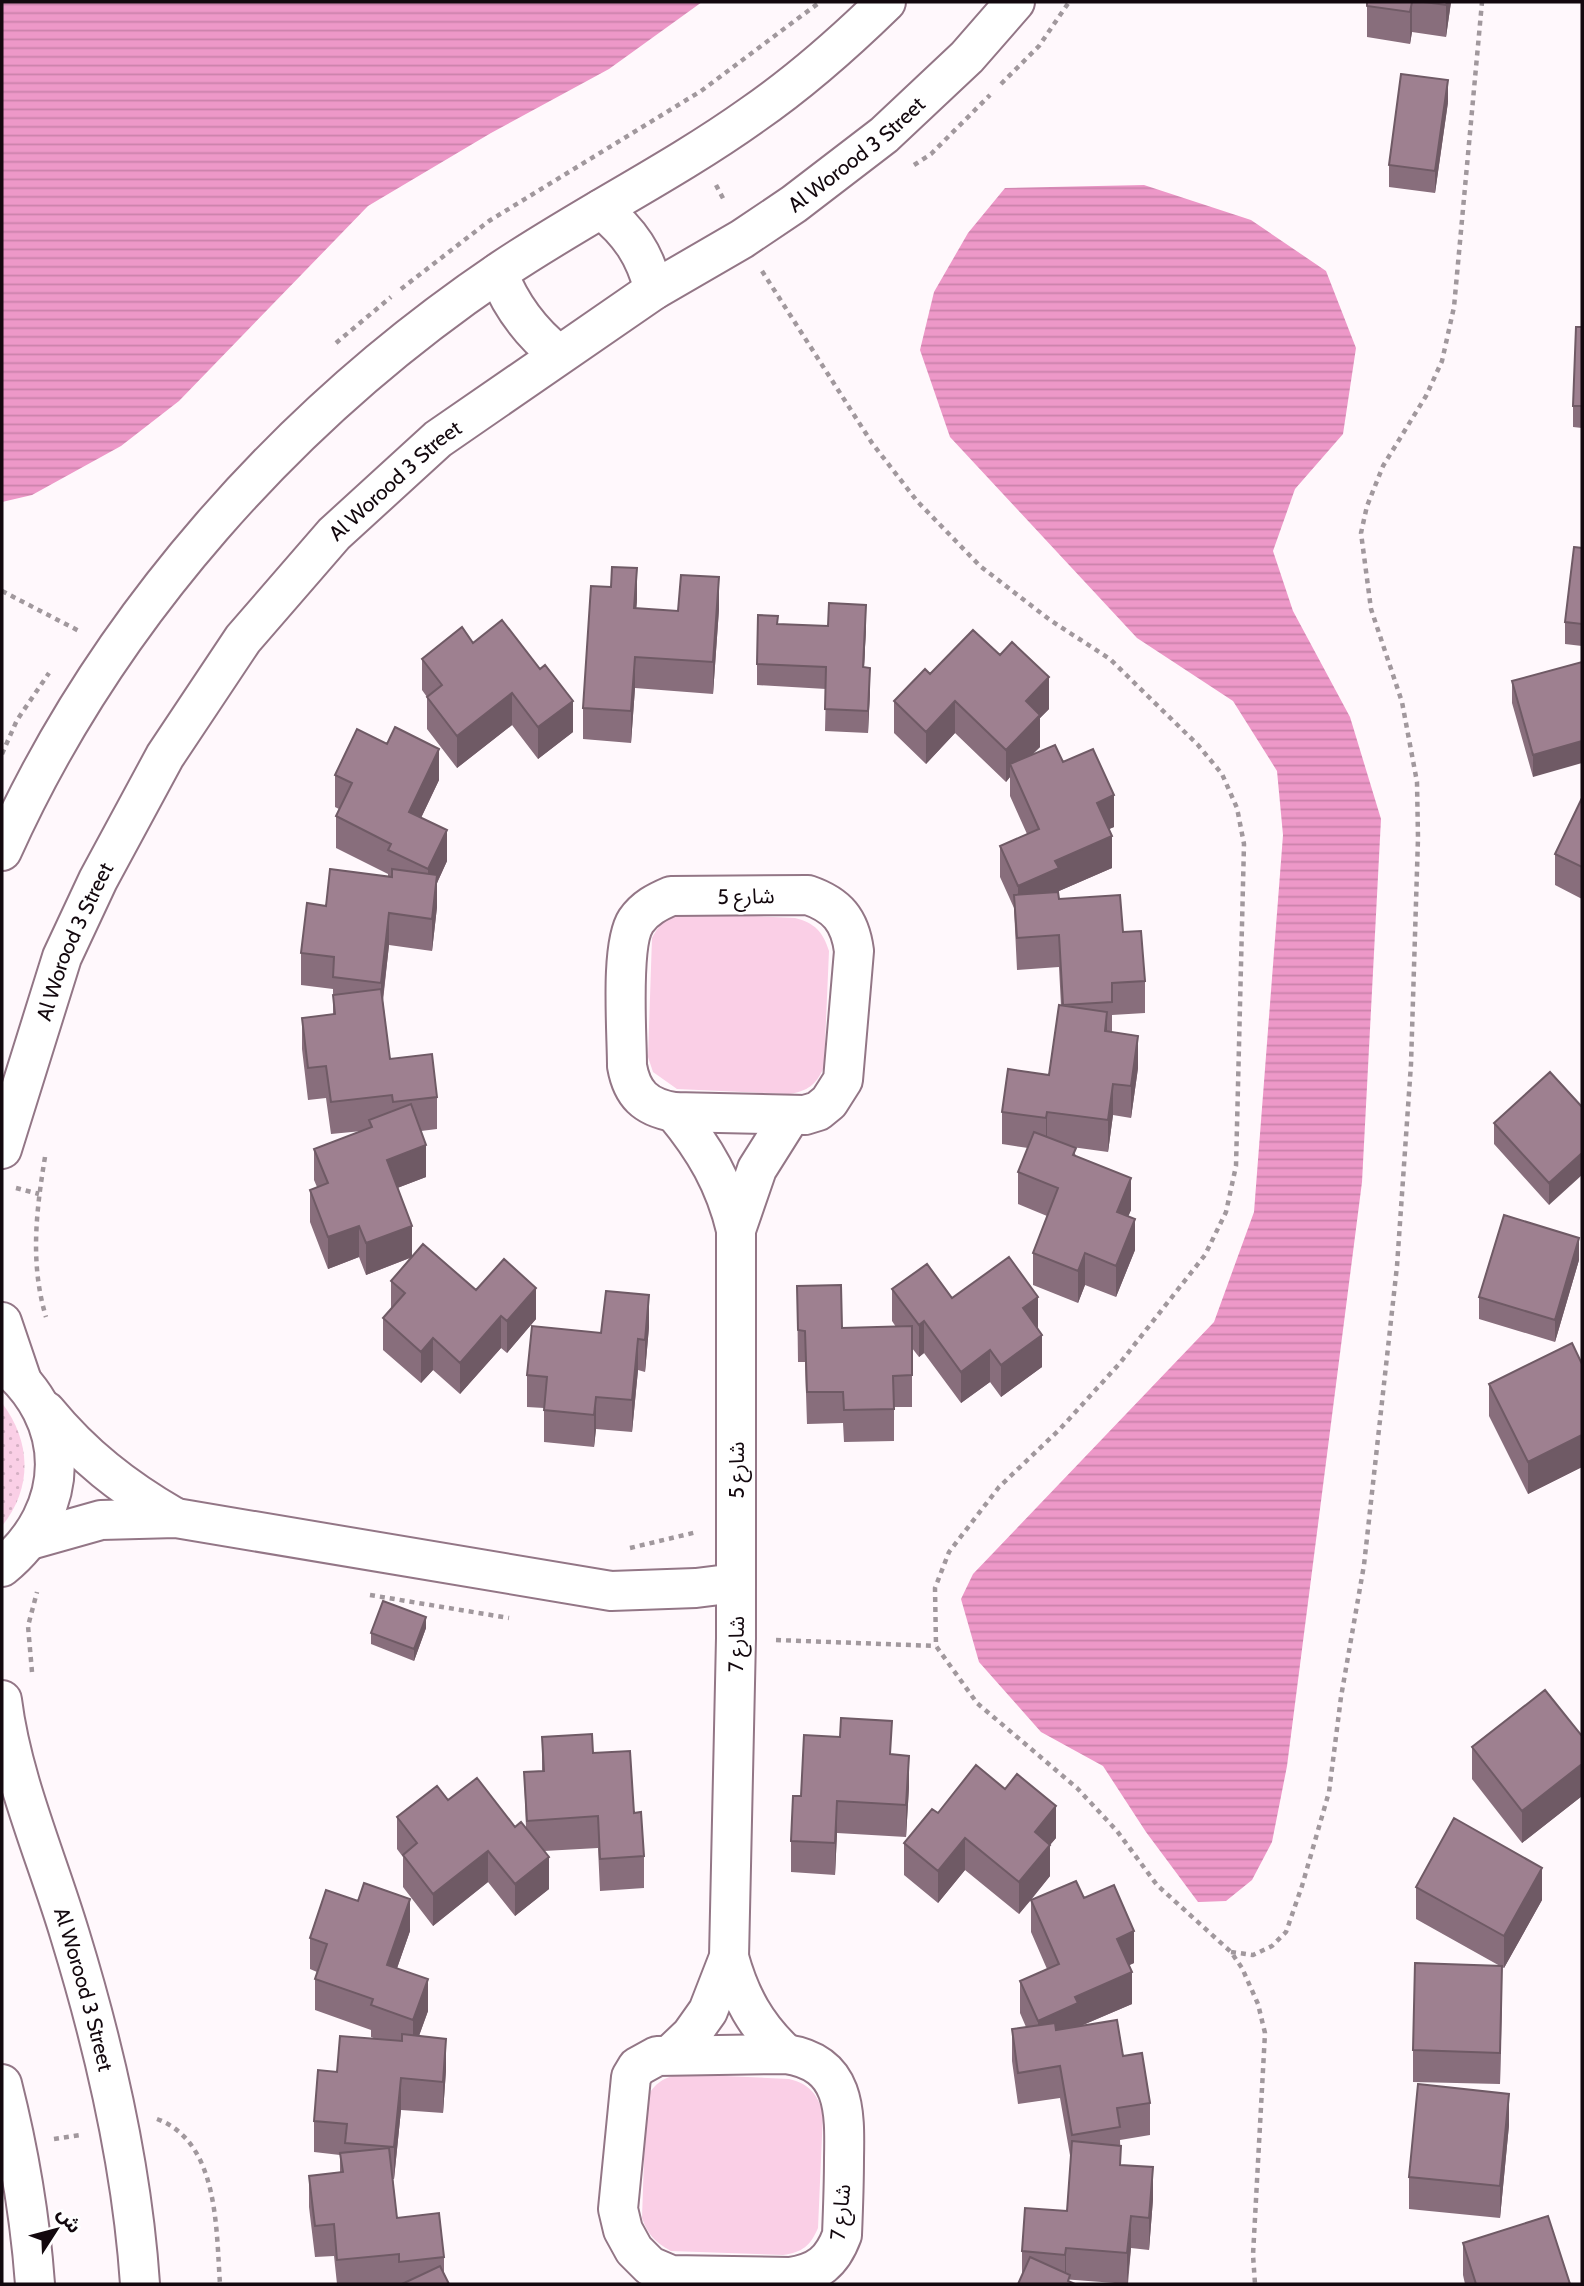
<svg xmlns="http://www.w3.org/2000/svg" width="1584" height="2286" font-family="Cabin,'Noto Sans Arabic',sans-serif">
  <defs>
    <pattern id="grass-dots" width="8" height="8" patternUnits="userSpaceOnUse" patternTransform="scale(1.75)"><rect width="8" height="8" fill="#facfe6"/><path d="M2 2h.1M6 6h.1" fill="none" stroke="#d5b0c4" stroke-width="1.8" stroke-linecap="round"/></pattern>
    <pattern id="water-rules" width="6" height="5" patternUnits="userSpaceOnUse" patternTransform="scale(1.75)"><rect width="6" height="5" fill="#ed98c8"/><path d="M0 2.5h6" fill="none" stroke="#ca82ab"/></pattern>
  </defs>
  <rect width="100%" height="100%" fill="#fff8fc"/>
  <path fill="url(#grass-dots)" d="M2,1403C31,1441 33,1488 2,1526Z"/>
  <path fill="#facfe6" d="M688,913L795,918C815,923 823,932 829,951L824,1067C816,1085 808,1091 789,1094L677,1089L653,1072L648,1057L652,938C661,921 669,915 688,913Z
    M682,2074L789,2079C809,2084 817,2093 823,2113L818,2228C810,2246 803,2252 783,2255L671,2251C655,2242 648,2235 642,2218L646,2099C655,2083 663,2077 682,2074Z"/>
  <path fill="url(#water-rules)" d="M2,2H702L609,69L491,133L368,206L179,401L121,446L32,495L2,502Z
    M1144,185L1251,220L1326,271L1356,348L1343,434L1295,489L1273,551L1293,611L1350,717L1381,819L1362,1182L1287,1766L1272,1842L1252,1880L1226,1901L1198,1902L1146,1832L1103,1766L1041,1732L979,1662L961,1599L973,1574L1214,1322L1254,1212L1283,835L1277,771L1233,701L1137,638L950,437L920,350L934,292L968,233L1005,188Z"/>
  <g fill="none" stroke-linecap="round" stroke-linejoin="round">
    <defs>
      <g id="minor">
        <path d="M601,209C630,232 645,255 654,290"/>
        <path d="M498,273C511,306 530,332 558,354"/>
        <path d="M2,851C107,617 290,413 502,270C584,215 672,172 752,115C800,82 844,43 886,2"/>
        <path d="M808,895C837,905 850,920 854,951L843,1080L829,1102L818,1111L805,1115L674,1112C645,1107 632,1094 627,1066C627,1033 620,945 636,921C645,908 657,902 671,896Z"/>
        <path id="s1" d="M2,1149L62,957L98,880L165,756L243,639L334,534L438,439L654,290L742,239L794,204L884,135L967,57L1015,2"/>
        <path d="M736,1230L757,1169L791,1115"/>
        <path d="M2,1322L21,1378"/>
        <path d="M2,1363C73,1419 72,1510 2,1567"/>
        <path d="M46,1411C83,1456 124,1488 174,1517"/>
        <path d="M30,1540L101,1520L176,1518L611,1591L696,1588L736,1583"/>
        <path id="s2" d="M2,1700C12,1780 47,1858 70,1935C105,2049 132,2165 140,2284"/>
        <path d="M729,1957C740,1997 756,2026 786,2054"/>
        <path d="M786,2054C846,2063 845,2110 844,2159C844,2184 843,2210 842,2235C832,2262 818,2273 790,2277L671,2275L650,2266L634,2250L623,2230L618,2209L631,2077L637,2067L657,2056Z"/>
        <path d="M670,2055L691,2035L708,2011L729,1957L736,1638V1230C725,1184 705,1149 674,1112"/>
        <path d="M2,2084C19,2151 30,2216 35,2284"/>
      </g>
    </defs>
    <use href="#minor" stroke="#937686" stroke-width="42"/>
    <path stroke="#a1989d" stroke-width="4.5" stroke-dasharray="5 5" stroke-linecap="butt" d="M1001,84L1039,46L1069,2
      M914,165L931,154L990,95
      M716,185L725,202
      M762,271L872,443L917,501L980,566L1050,620L1110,659L1198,745L1222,774L1237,808L1244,844L1236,1166L1226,1212L1205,1255L1120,1363L1060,1429L999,1487L949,1552L935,1588L936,1646L977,1703L1077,1788L1117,1831L1157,1885L1231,1952L1242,1968L1258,2004L1265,2033L1253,2255L1255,2284
      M401,289L489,221L701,91L820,2
      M336,343L391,297
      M2,591L81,632
      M2,754L17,720L49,673
      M45,1157C36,1212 30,1264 46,1317
      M16,1188L39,1194
      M630,1548L697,1532
      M370,1595L509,1618
      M776,1640L936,1646
      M32,1672L28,1626L37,1592
      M1231,1952L1253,1955L1272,1946L1286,1932L1302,1886L1329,1792L1341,1697L1364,1565L1397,1266L1411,1064L1418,838L1417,782L1402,702L1371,609L1361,533L1367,506L1383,466L1426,396L1442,361L1454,307L1482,2
      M157,2119C219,2142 216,2229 220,2284
      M54,2139L80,2135"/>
    <use href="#minor" stroke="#fff" stroke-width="38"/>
  </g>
  <path fill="#886e7c" d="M1367,2H1451L1446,37L1412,32L1410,44L1367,37Z
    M1448,102L1435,193L1389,187V165Z
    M1582,273V322H1581Z
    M1582,327V428L1573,427V406Z
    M1582,548V646L1565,644V622Z
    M637,600L636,609L678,611L719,609L713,694L635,688L631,743L583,739V708Z
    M778,624L866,627L864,667L870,689L868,733L825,731L826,689L757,685V664Z
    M473,643L573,732L538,759L512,725L457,768L427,729V697L422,690V659Z
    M1582,662L1533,777L1512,703V681Z
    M930,674L1049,709L1040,718V747L1031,755L1063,762L1114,827L1109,829L1112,868L1059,891V899L1123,932L1145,981V1013L1112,1015V1032L1138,1068L1131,1118L1113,1115L1108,1152L1072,1147L1076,1156L1131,1210L1128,1216L1135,1250L1116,1297L1085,1285L1078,1303L1033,1285V1253L1047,1216L1018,1204V1172L1028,1148L1002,1144V1112L1049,1075L1061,1006L1059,967L1017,970L1014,908L1000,877V846L1027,834L1010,796V777L1006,782L955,733L926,764L894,733V701Z
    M335,775L439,780L421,818L447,861L437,883V907L432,951L389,945L383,1001L390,1059L437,1097V1129L421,1131L426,1177L397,1188L412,1256L476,1290L536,1319L507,1353L501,1348L460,1394L433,1370L421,1383L383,1350V1318L391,1309V1281L410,1258L366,1275L359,1257L328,1269L310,1222V1190L317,1187L314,1180V1149L362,1131L331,1134L326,1098L308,1100L302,1049V1018L333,1014V989L301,985V953L326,906L388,876V874L336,848V816L339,809L335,807Z
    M1582,798V899L1555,885V854Z
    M1582,1107L1549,1205L1494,1144V1123Z
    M1579,1260L1555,1342L1479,1319V1297Z
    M797,1286L842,1328L896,1327L892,1321V1289L952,1298L1038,1329L1042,1367L1001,1397L990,1382L961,1403L924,1353L919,1357L912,1348V1407H894V1441L844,1442L843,1423L807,1424L805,1362H798Z
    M649,1327L645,1372L638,1370L632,1432L596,1429L594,1447L544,1442V1408L527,1407V1375L601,1333Z
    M1582,1364V1467L1528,1494L1489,1416V1384Z
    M426,1628L414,1661L371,1644V1633Z
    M1582,1736V1796L1522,1843L1472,1779V1747Z
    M542,1737L593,1753L634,1813L644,1856V1888L600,1891L598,1848L544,1851L549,1889L515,1916L488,1882L433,1926L403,1887V1857L397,1849V1817L448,1800L515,1827L526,1828L524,1772L542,1771Z
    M892,1755L909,1787L906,1837L837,1833L835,1875L791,1872V1841L801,1796Z
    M938,1813L1056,1838L1050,1845V1876L1031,1900L1084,1898L1134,1963L1129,1965L1132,2004L1083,2025L1123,2056L1150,2103V2135L1120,2140L1121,2165L1153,2199L1149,2250L1131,2248L1128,2284L1022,2276V2251L1067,2211L1071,2161L1060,2098L1018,2104L1012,2061V2029L1026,2027L1020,2013V1981L1047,1969L1031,1932V1900L1019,1914L965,1870L938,1903L904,1875V1843Z
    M1416,1887L1542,1900L1504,1968L1502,1967L1500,2084L1413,2082V2050L1500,1966L1416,1919Z
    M410,1931L397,1968L428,2011L419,2036L446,2070L443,2113L401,2110L394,2179H393L397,2218L444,2257V2273L449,2284H337L334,2256L315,2257L309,2207V2176L340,2172V2155L314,2152V2121L337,2072L376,2039L371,2037V2030L315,2010V1979L317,1972L310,1969V1938Z
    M1509,2125L1500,2218L1409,2209V2177Z
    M1463,2243L1570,2284H1465L1463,2275Z"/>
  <path fill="#6f5a65" d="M1412,2V32L1410,44V12Z
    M1447,2H1451L1446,37V5Z
    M1448,80V102L1435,193V171Z
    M637,568V600L634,640V608Z
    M719,577V609L713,694V662Z
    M866,605V627L863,689V667Z
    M635,657V688L631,743V711Z
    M870,668V689L868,733V711Z
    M1049,677V709L1040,718V747L1014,773L1010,764V777L1006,782V750L1026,701Z
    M512,693V725L457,768V736Z
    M573,701V732L538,759V727Z
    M955,701V733L926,764V732Z
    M1582,741V763L1533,777V755Z
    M439,749V780L409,843V812Z
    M1114,795V827L1097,834V803Z
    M447,830V861L437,883V907L432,951V919L428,901V869Z
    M1112,836V868L1059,891L1018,917V886L1055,861Z
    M389,913V945L381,1015V983Z
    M1107,1012V1044L1105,1031Z
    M1138,1036V1068L1131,1118V1086Z
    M1113,1084V1115L1108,1152V1120Z
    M1047,1112V1143L1046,1150V1118Z
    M426,1145V1177L387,1192V1160Z
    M1582,1153V1175L1549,1205V1183Z
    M1131,1178V1210L1117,1244V1212Z
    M1135,1219V1250L1116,1297V1266Z
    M359,1226V1257L328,1269V1237Z
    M412,1226V1257L366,1275V1243Z
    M1579,1238V1260L1555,1342V1320Z
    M1085,1253V1285L1078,1303V1271Z
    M536,1288V1319L507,1353V1321Z
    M649,1295V1327L645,1372V1340Z
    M1038,1297V1329L1023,1308Z
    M501,1316V1348L460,1394V1363Z
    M924,1321V1353L919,1357V1325Z
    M1042,1335V1367L1001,1397V1365Z
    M433,1338V1370L421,1383V1352Z
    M638,1339V1370L632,1432V1400Z
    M990,1350V1382L961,1403V1372Z
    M596,1397V1429L594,1447V1415Z
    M1582,1435V1467L1528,1494V1462Z
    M426,1617V1628L414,1661V1649Z
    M909,1756V1787L906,1837V1805Z
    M1582,1764V1796L1522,1843V1811Z
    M837,1801V1833L835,1875V1843Z
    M1056,1806V1838L1050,1845V1876L1019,1914V1882L1035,1832Z
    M965,1838V1870L938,1903V1871Z
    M488,1851V1882L433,1926V1894Z
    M549,1857V1889L515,1916V1884Z
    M1542,1868V1900L1504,1968V1936Z
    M410,1899V1931L387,1997V1965Z
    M1134,1931V1963L1117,1971V1939Z
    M1502,1966V1998L1500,2084V2053Z
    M1132,1972V2004L1078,2027L1038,2053V2021L1075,1997Z
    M428,1979V2011L413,2052V2020Z
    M446,2039V2070L443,2113V2082Z
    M401,2078V2110L394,2179V2147Z
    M1509,2094V2125L1500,2218V2186Z
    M1153,2167V2199L1149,2250V2218Z
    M1131,2216V2248L1127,2284V2253Z
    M1066,2248V2280L1065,2284V2255Z"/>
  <path fill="#9e8090" stroke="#6f5a65" stroke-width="2" d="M1367,2H1412L1410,12L1367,6Z
    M1424,2H1447L1446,5Z
    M1401,74L1448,80L1435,171L1389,165Z
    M1576,327H1582V406H1573Z
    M1574,547L1582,548V624L1565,622Z
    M612,567L637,568L634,608L678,611L681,575L719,577L713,662L635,657L631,711L583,708L591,586L611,587Z
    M829,603L866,605L863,667L870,668L868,711L825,709L826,667L757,664L758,615L778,616L777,624L828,626Z
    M502,620L540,669L545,665L573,701L538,727L512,693L457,736L427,697L442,685L422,659L462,627L473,643Z
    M973,630L1000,655L1012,642L1049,677L1026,701L1040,715L1006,750L955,701L926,732L894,701L925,669L930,674Z
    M1582,662V741L1533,755L1512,681Z
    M395,727L439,749L409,812L447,830L428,869L388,850L391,844L336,816L352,783L335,775L357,729L387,744Z
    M1055,745L1063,762L1093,749L1114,795L1097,803L1112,836L1055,861L1059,868L1018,886L1000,846L1039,829L1010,764Z
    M1582,798V867L1555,854Z
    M330,869L392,877V869L437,875L432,919L389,913L381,983L333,977L334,957L301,953L307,903L326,906Z
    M1058,892L1059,899L1120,895L1123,932L1141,931L1145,981L1112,983V1002L1063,1005L1059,935L1017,938L1014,895Z
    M381,989L390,1059L432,1054L437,1097L393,1102L392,1095L331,1102L326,1066L308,1068L302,1018L335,1014L333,995Z
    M1059,1005L1107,1012L1105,1031L1138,1036L1131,1086L1113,1084L1108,1120L1047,1112L1046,1118L1002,1112L1008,1069L1049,1075Z
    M1550,1072L1582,1107V1153L1549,1183L1494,1123Z
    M411,1104L426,1145L387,1160L412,1226L366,1243L359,1226L328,1237L310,1190L328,1183L314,1149L372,1127L369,1120Z
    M1034,1132L1076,1148L1073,1155L1131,1178L1117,1212L1135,1219L1116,1266L1085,1253L1078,1271L1033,1253L1058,1188L1018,1172Z
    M1504,1215L1579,1238L1555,1320L1479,1297Z
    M423,1244L476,1290L504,1259L536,1288L507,1321L501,1316L460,1363L433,1338L421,1352L383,1318L405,1293L391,1281Z
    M1009,1257L1038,1297L1023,1308L1042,1335L1001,1365L990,1350L961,1372L924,1321L919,1325L892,1289L927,1264L952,1298Z
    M841,1285L842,1328L912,1326V1375L893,1376L894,1409L844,1410L843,1392H807L805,1331L798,1330L797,1286Z
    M606,1291L649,1295L645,1340L638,1339L632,1400L596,1397L594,1415L544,1410L547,1377L527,1375L532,1326L601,1333Z
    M1572,1343L1582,1364V1435L1528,1462L1489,1384Z
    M383,1601L426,1617L414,1649L371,1633Z
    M1545,1690L1582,1736V1764L1522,1811L1472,1747Z
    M841,1718L892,1721L890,1754L909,1756L906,1805L837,1801L835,1843L791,1841L793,1796H801L804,1735L840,1737Z
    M592,1734L593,1753L630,1751L634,1813L641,1812L644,1856L600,1859L598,1816L527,1821L524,1772L544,1771L542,1737Z
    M976,1765L1005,1789L1017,1774L1056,1806L1035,1832L1050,1845L1019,1882L965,1838L938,1871L904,1843L932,1809L938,1813Z
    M477,1778L515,1827L521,1822L549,1857L515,1884L488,1851L433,1894L403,1855L417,1843L397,1817L437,1786L448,1800Z
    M1454,1818L1542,1868L1504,1936L1416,1887Z
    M1076,1881L1084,1898L1114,1885L1134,1931L1117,1939L1132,1972L1075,1997L1078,2003L1038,2021L1020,1981L1059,1964L1031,1900Z
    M364,1883L410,1899L387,1965L428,1979L413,2020L371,2005L373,1999L315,1979L327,1944L310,1938L326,1890L358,1901Z
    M1415,1963L1502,1966L1500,2053L1413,2050Z
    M1117,2020L1123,2056L1142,2053L1150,2103L1117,2108L1120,2127L1072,2135L1060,2066L1018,2073L1012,2029L1055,2023L1056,2030Z
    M402,2034L446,2039L443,2082L401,2078L394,2147L345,2143L347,2124L314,2121L318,2070L337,2072L340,2036L402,2041Z
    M1418,2084L1509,2094L1500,2186L1409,2177Z
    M1072,2141L1121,2146L1120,2165L1153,2167L1149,2218L1131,2216L1127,2253L1066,2248L1065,2255L1022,2251L1025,2208L1067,2211Z
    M389,2148L397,2218L439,2213L444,2257L399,2262V2254L337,2260L334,2224L315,2226L309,2176L343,2172L340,2153Z
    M1548,2216L1570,2284H1476L1463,2243Z
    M1030,2257L1070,2275L1068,2281L1075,2284H1018Z
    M440,2266L449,2284H402Z"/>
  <g text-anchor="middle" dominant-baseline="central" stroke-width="5" stroke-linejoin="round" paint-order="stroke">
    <g font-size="21" fill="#13080e" stroke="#fff">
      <text stroke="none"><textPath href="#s1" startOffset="1354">Al Worood 3 Street</textPath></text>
      <text stroke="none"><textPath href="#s1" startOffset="788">Al Worood 3 Street</textPath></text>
      <text transform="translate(746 896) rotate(-1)">شارع 5</text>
      <text stroke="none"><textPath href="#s1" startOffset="220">Al Worood 3 Street</textPath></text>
      <text transform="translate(736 1470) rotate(-90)">شارع 5</text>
      <text transform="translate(736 1644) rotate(-89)">شارع 7</text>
      <text stroke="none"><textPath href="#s2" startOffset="301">Al Worood 3 Street</textPath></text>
      <text transform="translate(840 2212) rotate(-84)">شارع 7</text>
    </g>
  </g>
  <rect width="1584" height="2286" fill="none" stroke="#13080e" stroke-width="7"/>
  <g transform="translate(56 2230) rotate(54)" stroke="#ffffff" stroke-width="5" paint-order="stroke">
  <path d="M0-5L12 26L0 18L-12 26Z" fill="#13080e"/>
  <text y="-10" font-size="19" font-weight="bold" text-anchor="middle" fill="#13080e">ش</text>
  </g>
</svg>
